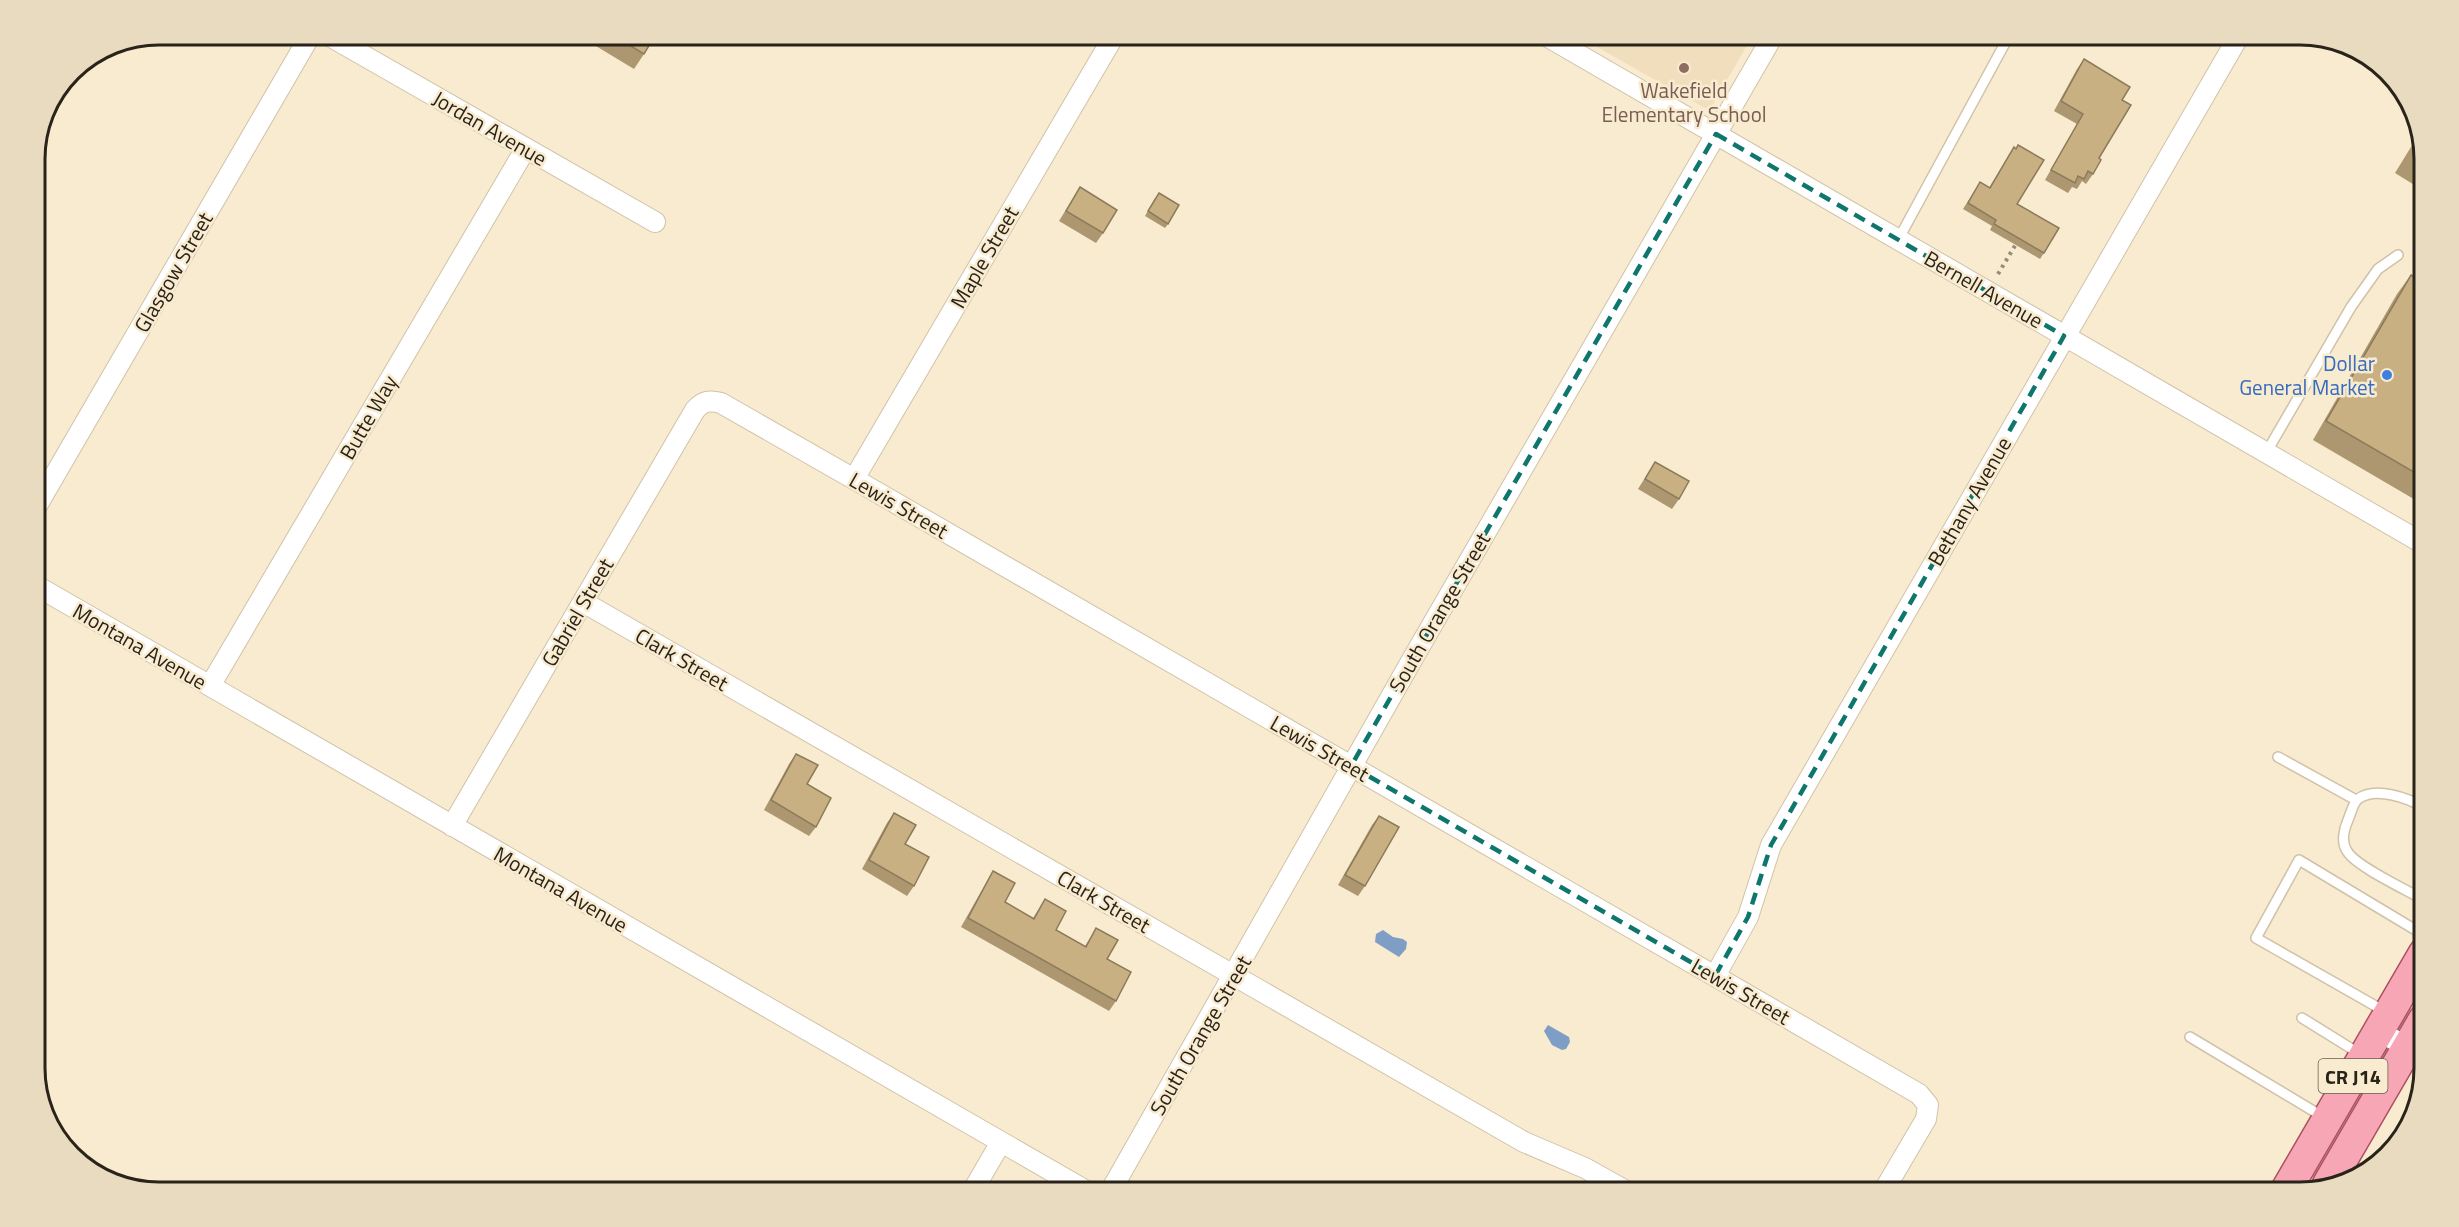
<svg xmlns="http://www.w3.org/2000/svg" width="2459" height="1227" font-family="'Titillium Web',sans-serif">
  <rect width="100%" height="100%" fill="#f9ebcf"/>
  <path fill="#f0debc" d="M1576,35L1753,34V35L1713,104L1705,108Z"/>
  <path fill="#7e9ec5" d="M1383,930L1393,937L1403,939L1407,942L1406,949L1399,957L1375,942L1376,934Z
    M1548,1025L1569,1037L1570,1042L1566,1049L1562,1050L1552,1045L1544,1031Z"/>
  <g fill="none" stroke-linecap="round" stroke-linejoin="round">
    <defs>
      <path id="service" d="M1898,240L2010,34
        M2266,453L2351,307L2378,269L2398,255
        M2278,757L2356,800
        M2424,808C2409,798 2375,786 2358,799C2353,803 2351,813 2348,820C2344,829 2341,842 2347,851C2355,866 2407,890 2424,900
        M2386,1012L2256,938L2299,860L2424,935
        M2302,1018L2360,1054
        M2190,1037L2325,1118"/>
      <path id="minor" d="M326,34L655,222
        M1543,34L2424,544
        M854,479L1115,34
        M35,509L311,34
        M35,585L1088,1192
        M583,602L1524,1142L1585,1168L1628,1192
        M210,686L526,148
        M452,826L695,410C703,401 709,400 721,403L854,479L1919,1094L1928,1105L1926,1119L1883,1192
        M1715,976L1748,917L1771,845L2240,34
        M2379,1032L2424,1055
        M972,1192L1001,1142
        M1110,1192L1413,658L1774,34"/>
      <path id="primary" d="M2328,1184L2424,1019
        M2285,1192L2424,953"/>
    </defs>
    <use href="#service" stroke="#d0c2a8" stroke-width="12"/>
    <use href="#minor" stroke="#d0c2a8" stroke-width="22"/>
    <use href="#primary" stroke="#ac5160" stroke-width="33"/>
    <path stroke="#948a77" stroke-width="4" stroke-dasharray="3 4.5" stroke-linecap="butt" d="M1998,274L2016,244"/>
    <use href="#service" stroke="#fff" stroke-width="9"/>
    <use href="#minor" stroke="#fff" stroke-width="20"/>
    <use href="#primary" stroke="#f7a6b6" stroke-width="30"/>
  </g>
  <path fill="#ac9770" d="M576,34H656L644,54L634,69Z
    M2084,59L2122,100L2093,174L2086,184L2082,181L2077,189L2072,187L2068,193L2045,180L2077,124L2054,111L2077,69Z
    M2419,134L2424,151V191L2395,173Z
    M2014,147L2017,204L2044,253L2040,259L1990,230L1992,226L1963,209L1980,182L1989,188Z
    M1080,187L1103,233L1096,243L1059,221Z
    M1155,198L1168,224L1165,228L1145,216Z
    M2411,275L2424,283V505L2313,440L2397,294Z
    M1655,462L1679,499L1672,509L1638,489Z
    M796,754L807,784L816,827L809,836L764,810L789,764Z
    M894,813L905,844L914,886L907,896L862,869L887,823Z
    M1379,816L1365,886L1358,896L1338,885L1372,825Z
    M993,871L1005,902L1033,918L1045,899L1056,930L1085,946L1096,928L1107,959L1116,1001L1109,1011L961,927L987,881Z
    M2388,1140L2394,1143L2368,1172L2378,1155Z"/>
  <path fill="#c8b082" stroke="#8c7b5b" stroke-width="1.5" d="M611,34H656L644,54Z
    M2084,59L2130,87L2122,100L2131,105L2099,158L2101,160L2093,174L2088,171L2084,179L2078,176L2075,183L2051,170L2083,114L2061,101Z
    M2420,137L2424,151V152L2414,146Z
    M2018,145L2044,160L2017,204L2059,228L2044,253L1994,224L1996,220L1968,203L1980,182L1990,188L2014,147L2016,149Z
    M1080,187L1117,210L1103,233L1066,211Z
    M1159,193L1179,205L1168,224L1148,211Z
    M2411,275L2424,283V478L2326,421Z
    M1655,462L1689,481L1679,499L1645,479Z
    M796,754L818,765L807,784L831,798L816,827L771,800Z
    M894,813L916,825L905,844L929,857L914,886L869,860Z
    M1379,816L1399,827L1365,886L1345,875Z
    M993,871L1015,883L1005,902L1034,919L1045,899L1066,911L1056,930L1086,947L1096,928L1118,940L1107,959L1131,972L1116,1001L968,918Z
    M2388,1140L2394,1143L2372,1168Z"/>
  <path fill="none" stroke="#0f766e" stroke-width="4.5" stroke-dasharray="12 8" stroke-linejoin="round" d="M1716,134L2064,336L1771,845L1748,917L1715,976L1351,766Z"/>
  <circle fill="#8d6e63" stroke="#f9ebcf" stroke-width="2" cx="1684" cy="68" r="6"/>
  <circle fill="#3f7fe0" stroke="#f9ebcf" stroke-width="2" cx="2387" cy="375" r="6"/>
  <g text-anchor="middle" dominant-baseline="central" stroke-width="5" stroke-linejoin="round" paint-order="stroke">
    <rect fill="#f9ebcf" stroke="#675f50" stroke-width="1.5" x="2318.5" y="1059" width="69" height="34" rx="4.5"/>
    <g font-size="20" font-weight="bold" fill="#292319">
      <text x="2353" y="1076">CR J14</text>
    </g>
    <g font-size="21" fill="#785e54" stroke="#f9ebcf">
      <text x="1684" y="90">Wakefield<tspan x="1684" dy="24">Elementary School</tspan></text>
    </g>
    <g font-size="21" fill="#292319" stroke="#f9ebcf">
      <text transform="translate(490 128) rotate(30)">Jordan Avenue</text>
      <text transform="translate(984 257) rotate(-60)">Maple Street</text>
      <text transform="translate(173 272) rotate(-60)">Glasgow Street</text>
      <text transform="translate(1984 289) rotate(30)">Bernell Avenue</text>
      <text transform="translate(368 417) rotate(-60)">Butte Way</text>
      <text transform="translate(1969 501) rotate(-60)">Bethany Avenue</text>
      <text transform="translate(899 505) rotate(30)">Lewis Street</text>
      <text transform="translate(577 612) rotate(-60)">Gabriel Street</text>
      <text transform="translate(1439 612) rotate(-60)">South Orange Street</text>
      <text transform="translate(140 646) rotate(30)">Montana Avenue</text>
      <text transform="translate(682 659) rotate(30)">Clark Street</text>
      <text transform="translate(1320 748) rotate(30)">Lewis Street</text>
      <text transform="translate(561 889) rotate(30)">Montana Avenue</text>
      <text transform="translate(1104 901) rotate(30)">Clark Street</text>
      <text transform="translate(1741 991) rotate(30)">Lewis Street</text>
      <text transform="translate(1200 1035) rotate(-60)">South Orange Street</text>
    </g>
    <g font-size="21" fill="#366cbe" stroke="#f9ebcf" text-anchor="end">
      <text x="2375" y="363">Dollar<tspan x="2375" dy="24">General Market</tspan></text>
    </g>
  </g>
  <path d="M0 0H2459V1227H0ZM159 45H2300A114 114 0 0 1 2414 159V1068A114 114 0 0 1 2300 1182H159A114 114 0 0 1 45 1068V159A114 114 0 0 1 159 45Z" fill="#e8dbc0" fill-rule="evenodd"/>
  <path fill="none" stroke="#292319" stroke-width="3" d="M159 45H2300A114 114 0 0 1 2414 159V1068A114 114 0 0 1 2300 1182H159A114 114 0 0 1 45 1068V159A114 114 0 0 1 159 45Z"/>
</svg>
